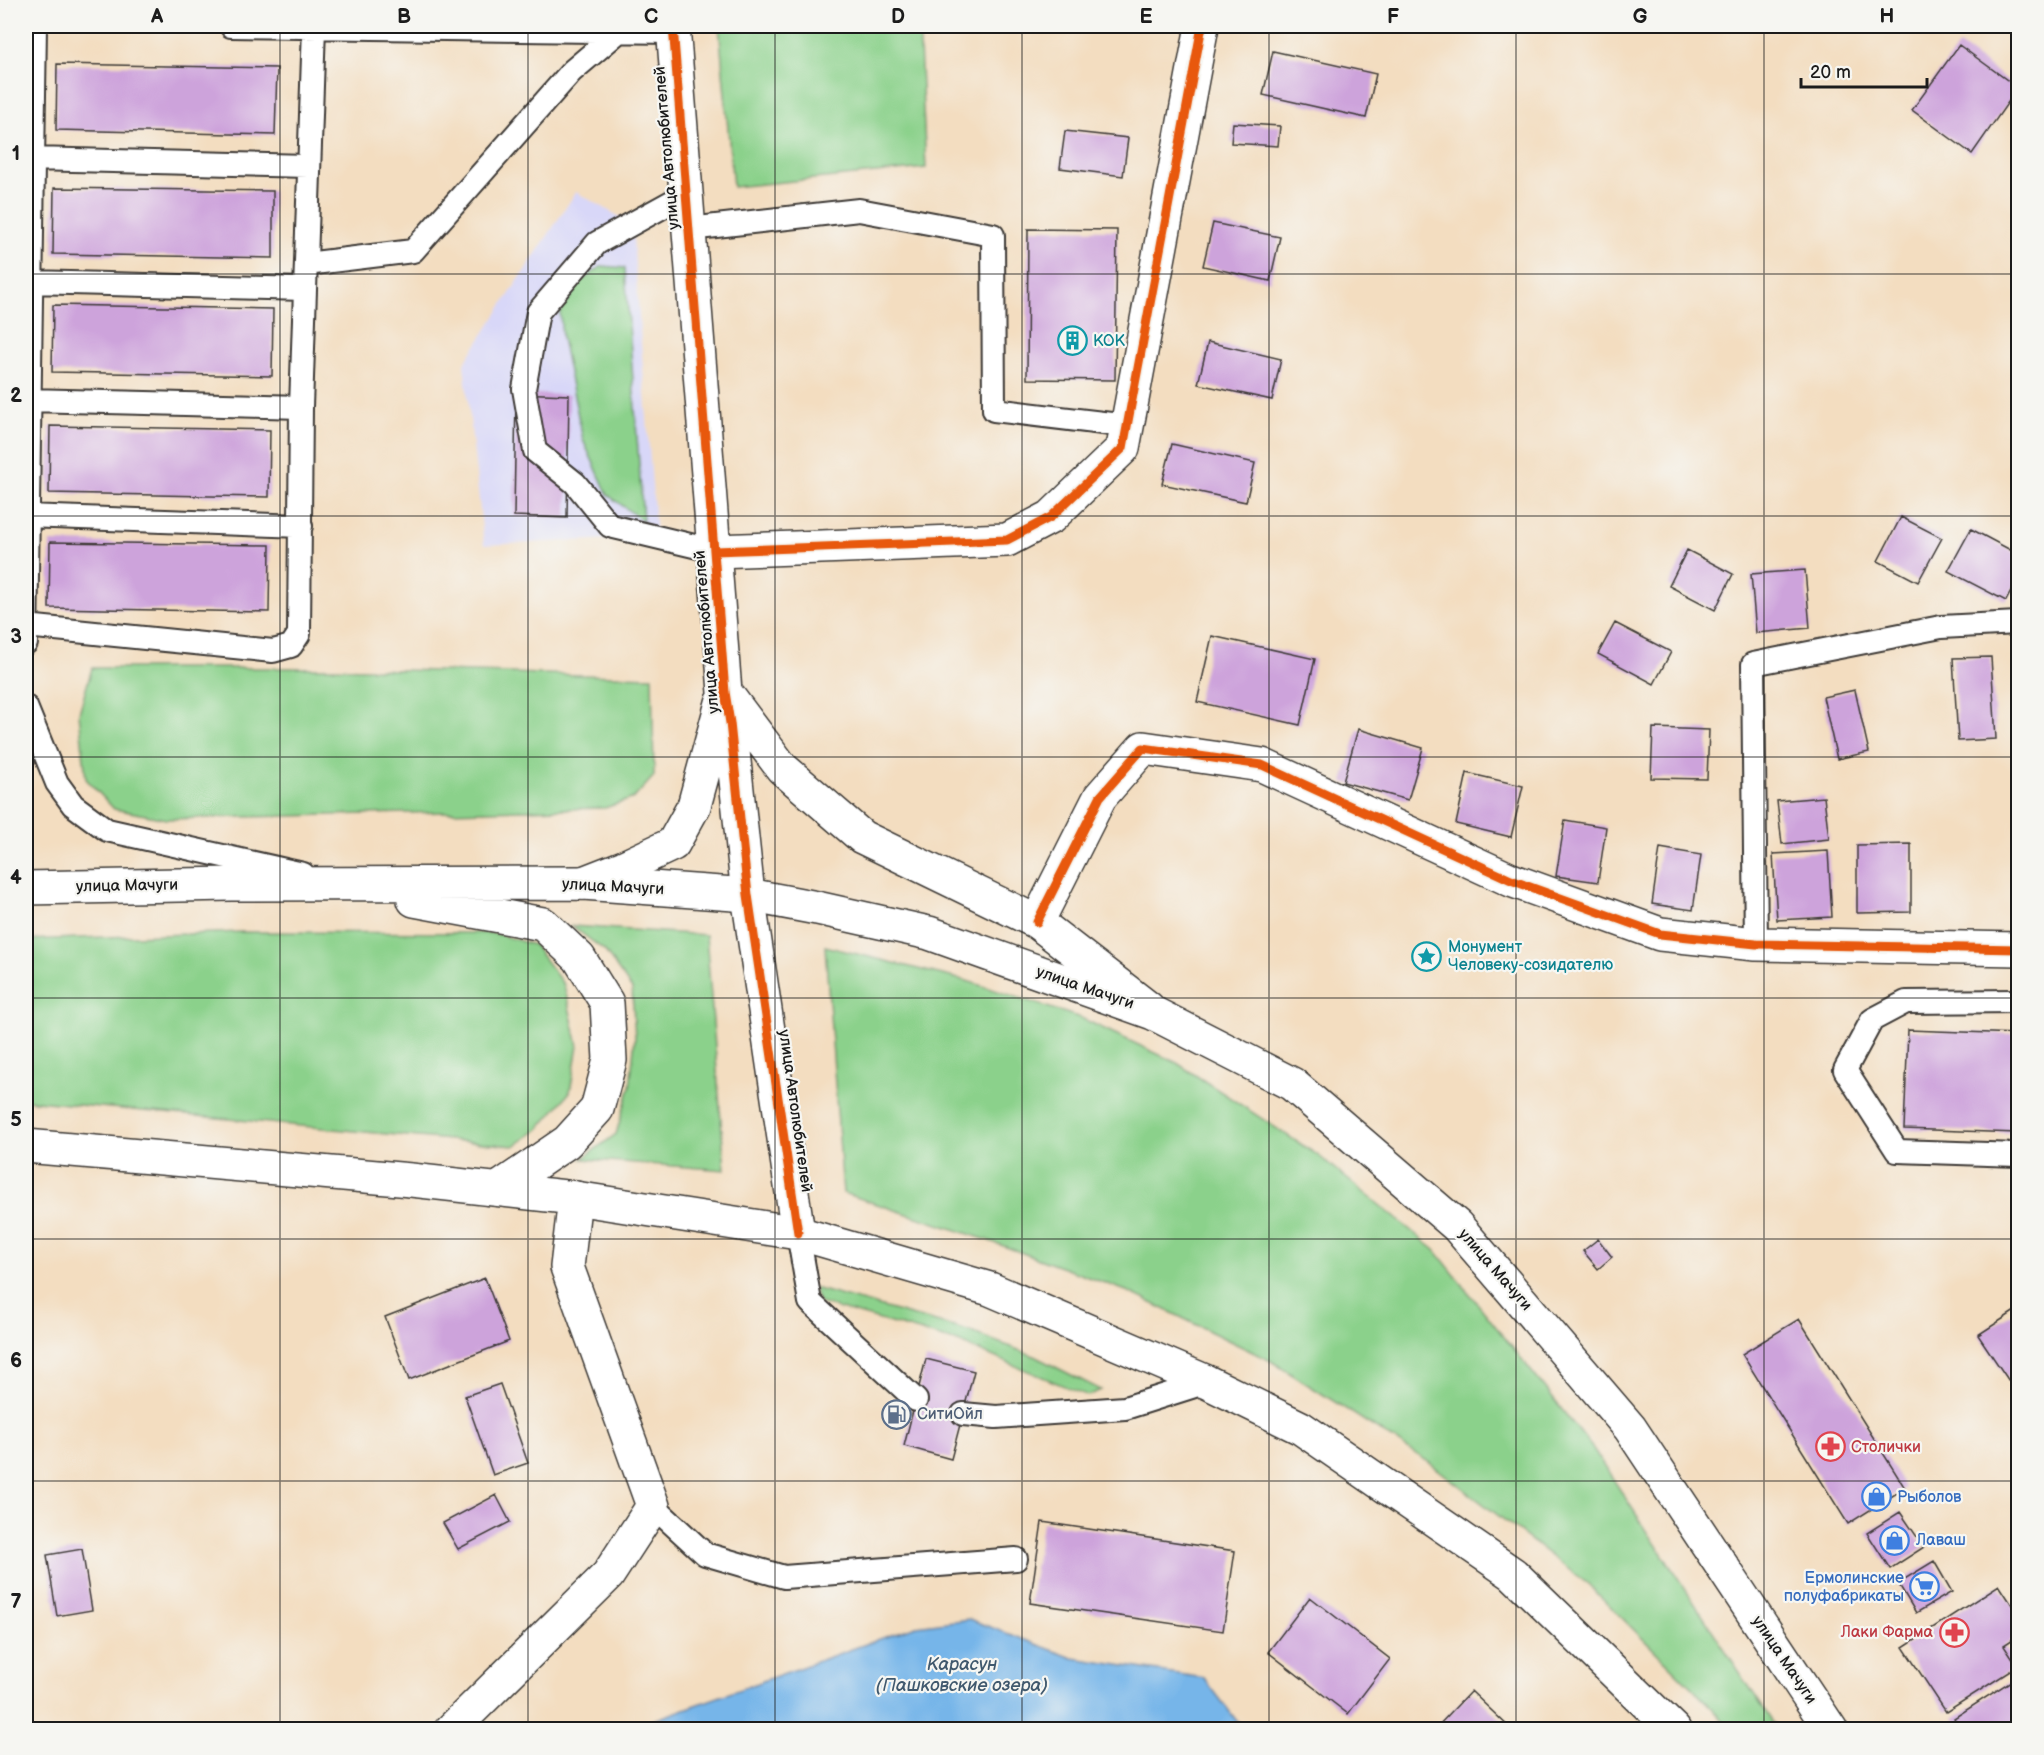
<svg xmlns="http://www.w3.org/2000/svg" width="2044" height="1755" font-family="'Balsamiq Sans',sans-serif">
  <rect width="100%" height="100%" fill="#f6f6f2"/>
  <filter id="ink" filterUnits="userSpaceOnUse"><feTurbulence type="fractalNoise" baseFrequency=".0167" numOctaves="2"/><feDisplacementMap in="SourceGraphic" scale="12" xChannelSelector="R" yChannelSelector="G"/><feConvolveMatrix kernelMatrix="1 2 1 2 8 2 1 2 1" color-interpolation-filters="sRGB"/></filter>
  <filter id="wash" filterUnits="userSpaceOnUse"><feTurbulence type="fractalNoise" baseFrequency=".008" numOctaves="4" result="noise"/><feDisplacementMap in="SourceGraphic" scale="24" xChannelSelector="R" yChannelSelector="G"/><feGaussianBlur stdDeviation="1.35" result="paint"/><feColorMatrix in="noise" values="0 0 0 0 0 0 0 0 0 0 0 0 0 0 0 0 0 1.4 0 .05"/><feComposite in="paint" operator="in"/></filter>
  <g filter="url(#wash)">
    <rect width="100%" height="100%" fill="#f3ddc0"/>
    <path fill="#d8d7f8" d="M576,192L632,224L656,537L484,545L464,364Z"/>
    <path fill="#8bd18b" stroke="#547654" stroke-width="1.5" d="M719,26H919L926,168L733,187Z
      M602,266L625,268L643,521L608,495L583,440L562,338L560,313L580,282Z
      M92,668H331L652,677L654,776L634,798L605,808L166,819L114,809L86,779L79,713Z
      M572,926L706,935L725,1170L582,1159L616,1134L630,1087L635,1037L632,989L605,951Z
      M241,932L494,933L534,945L564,985L578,1046L570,1092L539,1129L514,1146L26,1100V940Z
      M825,946L967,981L1081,1018L1177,1063L1319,1156L1435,1250L1594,1450L1777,1729H1729L1714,1710L1589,1585L1427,1461L1271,1361L1129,1292L987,1240L843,1193Z
      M814,1288L968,1331L1032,1355L1101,1390L1088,1396L958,1342L819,1303Z"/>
    <path fill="#76b5e9" stroke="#496882" stroke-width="1.5" d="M969,1619L1073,1658L1204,1678L1243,1729H629L916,1626Z"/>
    <g id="blocks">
      <path fill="#cda3db" d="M1331,26H1349L1348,30Z
        M1959,45L2018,88L1972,154L1912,110Z
        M1273,51L1376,74L1366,118L1263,95Z
        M57,64L277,68L275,135L56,130Z
        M1233,123L1280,126L1278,146L1231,143Z
        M1065,131L1128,138L1123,176L1060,168Z
        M54,188L273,191V258L53,254Z
        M1213,223L1280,237L1270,281L1203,266Z
        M1028,229L1117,230L1115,380L1027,379Z
        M53,305L273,309L272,376L52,372Z
        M1208,342L1281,359L1272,400L1198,384Z
        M516,393L569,395L567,518L514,516Z
        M50,426L270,430L269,497L49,493Z
        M1172,444L1255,463L1246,502L1162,484Z
        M1901,517L1942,538L1918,582L1878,561Z
        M1971,529L2018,554V578L2006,601L1948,571Z
        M50,542L270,545L269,612L49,608Z
        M1687,550L1733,574L1715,610L1669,586Z
        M1805,570L1810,628L1756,633L1751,574Z
        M1615,623L1671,652L1654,684L1598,654Z
        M1212,636L1315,659L1300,725L1197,702Z
        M1991,657L1996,739L1958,741L1953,658Z
        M1855,690L1869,752L1837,759L1823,697Z
        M1653,728L1709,730L1707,779L1651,778Z
        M1358,729L1423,748L1408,800L1343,782Z
        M1467,773L1523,786L1511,837L1456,824Z
        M1824,797L1829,839L1782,844L1777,801Z
        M1565,820L1606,827L1598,882L1556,876Z
        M1911,844V912L1857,913V845Z
        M1660,848L1701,855L1693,910L1652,904Z
        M1828,851L1832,917L1777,920L1773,854Z
        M1908,1030L2018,1034V1133L1904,1129Z
        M1598,1239L1612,1257L1598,1269L1583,1251Z
        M485,1278L509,1341L409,1380L385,1317Z
        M2018,1309V1387L2015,1390L1978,1335Z
        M1799,1319L1905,1488L1848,1524L1742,1354Z
        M926,1359L974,1371L951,1459L904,1446Z
        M500,1384L528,1463L493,1475L465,1396Z
        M496,1495L510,1522L458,1549L443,1523Z
        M1900,1512L1924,1547L1890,1569L1867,1533Z
        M1042,1522L1235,1551L1223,1631L1030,1603Z
        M82,1549L92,1610L57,1616L47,1555Z
        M1934,1561L1952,1592L1916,1613L1898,1583Z
        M1999,1585L2018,1614V1636L2004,1645L2018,1666L1946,1712L1903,1647Z
        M1310,1597L1390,1659L1348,1714L1268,1652Z
        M2014,1679L2018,1687V1730H1961L1954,1718Z
        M1471,1691L1512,1730L1436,1728Z"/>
    </g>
  </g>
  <g filter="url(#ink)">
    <use href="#blocks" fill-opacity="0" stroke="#3c3935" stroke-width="1.5"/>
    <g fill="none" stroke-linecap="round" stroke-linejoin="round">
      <defs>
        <path id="service" d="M231,26L673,32
          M33,159L308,166
          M686,194L597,243L538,312L524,389L535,451L575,483L610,526L715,551
          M689,229L859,210L993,235L994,410L1128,426
          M306,264L413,251L572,71L618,32
          M31,282L305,289
          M28,400L301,407
          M26,516L301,526
          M26,626L273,651L291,646L299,634L301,407L314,27
          M26,643L35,26
          M26,707L57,783L73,805L107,830L303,874
          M1756,944L1753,664L1941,627L2018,623
          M2018,1001L1906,1002L1872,1020L1845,1070L1897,1151L2018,1155
          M798,1233L810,1302L916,1400
          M963,1414L996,1417L1125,1408L1207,1382
          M653,1506L705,1554L784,1577L1016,1559"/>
        <path id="minor" d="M715,551L1007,540L1051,517L1123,448L1202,26
          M1037,922L1100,797L1143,748L1262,765L1511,880L1660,934L1756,944L2018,949
          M451,1730L608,1575L653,1506L567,1267L575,1198"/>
        <path id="tertiary" d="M673,26L725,692L730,723L748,895L798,1233
          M728,696L782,768L862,837L1037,922L1148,1008
          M583,883L624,867L673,844L694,806L722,703"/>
        <path id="primary" d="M26,888L231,884L583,883L748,895L817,908L929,933L1153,1013L1292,1084L1457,1226L1630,1428L1831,1730
          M414,900L543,924L579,958L607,1003L610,1060L597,1109L567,1142L498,1189
          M26,1146L411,1180L575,1198L798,1233L990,1289L1207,1382L1301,1428L1513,1574L1674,1730"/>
      </defs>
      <use href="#service" stroke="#3c3935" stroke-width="26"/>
      <use href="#minor" stroke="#3c3935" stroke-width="36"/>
      <use href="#tertiary" stroke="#3c3935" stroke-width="36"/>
      <use href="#primary" stroke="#3c3935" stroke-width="36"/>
      <use href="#service" stroke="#fff" stroke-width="22"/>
      <use href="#minor" stroke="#fff" stroke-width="33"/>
      <use href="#tertiary" stroke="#fff" stroke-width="33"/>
      <use href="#primary" stroke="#fff" stroke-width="33"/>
      <defs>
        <path id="cycleway" d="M673,26L725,692L730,723L748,895L798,1233
          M715,551L1007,540L1051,517L1123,448L1202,26
          M1037,922L1100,797L1143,748L1262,765L1511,880L1660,934L1756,944L2018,949"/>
      </defs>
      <use href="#cycleway" stroke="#f6f6f2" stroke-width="13"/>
      <use href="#cycleway" stroke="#e8590c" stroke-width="9"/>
    </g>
  </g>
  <path fill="none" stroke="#1c1c1c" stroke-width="1.5" stroke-opacity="0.55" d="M280,26V1730M528,26V1730M775,26V1730M1022,26V1730M1269,26V1730M1516,26V1730M1764,26V1730M26,274H2018M26,516H2018M26,757H2018M26,998H2018M26,1239H2018M26,1481H2018"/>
  <defs>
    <symbol id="building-ring" viewBox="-11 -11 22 22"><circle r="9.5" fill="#f6f6f2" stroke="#0f9aa8" stroke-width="1.5"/><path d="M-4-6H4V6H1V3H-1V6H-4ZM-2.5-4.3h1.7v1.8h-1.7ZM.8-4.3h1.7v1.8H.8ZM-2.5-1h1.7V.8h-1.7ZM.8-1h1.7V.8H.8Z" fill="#0f9aa8"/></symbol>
    <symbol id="sight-ring" viewBox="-11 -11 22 22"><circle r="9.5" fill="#f6f6f2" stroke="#0f9aa8" stroke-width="1.5"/><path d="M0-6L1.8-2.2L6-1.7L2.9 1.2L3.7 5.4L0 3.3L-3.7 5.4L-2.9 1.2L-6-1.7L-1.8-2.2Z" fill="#0f9aa8"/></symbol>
    <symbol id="fuel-ring" viewBox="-11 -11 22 22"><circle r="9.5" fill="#f6f6f2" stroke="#5c6f8a" stroke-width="1.5"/><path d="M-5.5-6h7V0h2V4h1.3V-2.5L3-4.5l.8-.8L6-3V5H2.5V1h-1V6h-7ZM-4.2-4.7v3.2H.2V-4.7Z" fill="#5c6f8a"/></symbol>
    <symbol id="pharmacy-ring" viewBox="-11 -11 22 22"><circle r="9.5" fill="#f6f6f2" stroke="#e0444e" stroke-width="1.5"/><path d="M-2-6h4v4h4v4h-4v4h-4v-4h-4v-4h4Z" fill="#e0444e"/></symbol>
    <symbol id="shop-ring" viewBox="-11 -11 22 22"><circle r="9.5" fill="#f6f6f2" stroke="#3f7fe0" stroke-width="1.5"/><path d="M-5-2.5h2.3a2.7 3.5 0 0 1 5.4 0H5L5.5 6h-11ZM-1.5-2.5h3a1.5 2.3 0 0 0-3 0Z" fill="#3f7fe0"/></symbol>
    <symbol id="supermarket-ring" viewBox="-11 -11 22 22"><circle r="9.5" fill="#f6f6f2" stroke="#3f7fe0" stroke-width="1.5"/><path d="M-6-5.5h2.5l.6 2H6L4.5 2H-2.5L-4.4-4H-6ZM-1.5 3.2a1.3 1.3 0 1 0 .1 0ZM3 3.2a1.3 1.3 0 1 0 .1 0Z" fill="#3f7fe0"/></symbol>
  </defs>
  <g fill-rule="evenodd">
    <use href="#building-ring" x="1056" y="324" width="33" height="33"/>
    <use href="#sight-ring" x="1410" y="940" width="33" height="33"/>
    <use href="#fuel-ring" x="880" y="1398" width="33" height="33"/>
    <use href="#pharmacy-ring" x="1814" y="1430" width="33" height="33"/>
    <use href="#shop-ring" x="1860" y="1480" width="33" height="33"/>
    <use href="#shop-ring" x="1878" y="1524" width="33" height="33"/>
    <use href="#supermarket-ring" x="1908" y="1570" width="33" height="33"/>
    <use href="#pharmacy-ring" x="1938" y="1616" width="33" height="33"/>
  </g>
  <g text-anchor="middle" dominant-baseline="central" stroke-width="4.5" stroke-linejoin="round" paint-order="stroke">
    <g font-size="16" fill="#1c1c1c" stroke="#f6f6f2">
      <text transform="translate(667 148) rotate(-95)">улица Автолюбителей</text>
      <text transform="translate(707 632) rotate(-95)">улица Автолюбителей</text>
      <text transform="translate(127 886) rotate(-1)">улица Мачуги</text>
      <text transform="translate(613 887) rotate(3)">улица Мачуги</text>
      <text transform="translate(1085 988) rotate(19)">улица Мачуги</text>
      <text transform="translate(795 1111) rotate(82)">улица Автолюбителей</text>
      <text transform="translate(1495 1270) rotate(49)">улица Мачуги</text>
      <text transform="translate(1784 1660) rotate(56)">улица Мачуги</text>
    </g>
    <g font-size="16" fill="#0d838f" stroke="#f6f6f2" text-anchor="start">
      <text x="1093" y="341">КОК</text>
      <text x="1448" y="947">Монумент<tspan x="1448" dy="18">Человеку-созидателю</tspan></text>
    </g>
    <g font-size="16" fill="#4e5e75" stroke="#f6f6f2" text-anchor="start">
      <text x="917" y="1414">СитиОйл</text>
    </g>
    <g font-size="16" fill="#be3a42" stroke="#f6f6f2" text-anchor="start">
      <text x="1851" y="1447">Столички</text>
      <text x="1933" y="1632" text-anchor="end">Лаки Фарма</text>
    </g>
    <g font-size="16" fill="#366cbe" stroke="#f6f6f2" text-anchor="start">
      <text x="1897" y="1497">Рыболов</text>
      <text x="1916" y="1540">Лаваш</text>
      <text x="1904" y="1578" text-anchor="end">Ермолинские<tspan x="1904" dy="18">полуфабрикаты</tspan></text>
    </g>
    <g font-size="18" font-style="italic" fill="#40596e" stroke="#f6f6f2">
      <text x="962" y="1664">Карасун<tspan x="962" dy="21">(Пашковские озера)</tspan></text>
    </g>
  </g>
  <rect width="2044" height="1755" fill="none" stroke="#f6f6f2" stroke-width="66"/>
  <path d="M1801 78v9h126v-9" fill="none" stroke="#1c1c1c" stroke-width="3"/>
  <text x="1810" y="78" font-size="18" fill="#1c1c1c" stroke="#f6f6f2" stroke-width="4.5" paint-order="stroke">20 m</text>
  <rect x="33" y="33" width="1978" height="1689" fill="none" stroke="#1c1c1c" stroke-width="2"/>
  <g font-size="20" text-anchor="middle" font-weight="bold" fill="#1c1c1c">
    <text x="157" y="23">A</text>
    <text x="404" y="23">B</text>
    <text x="651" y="23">C</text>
    <text x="898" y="23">D</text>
    <text x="1146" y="23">E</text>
    <text x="1393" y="23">F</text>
    <text x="1640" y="23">G</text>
    <text x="1887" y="23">H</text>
    <text x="16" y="160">1</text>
    <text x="16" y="402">2</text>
    <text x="16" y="643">3</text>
    <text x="16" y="884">4</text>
    <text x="16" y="1126">5</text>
    <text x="16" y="1367">6</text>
    <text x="16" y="1608">7</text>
  </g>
</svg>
